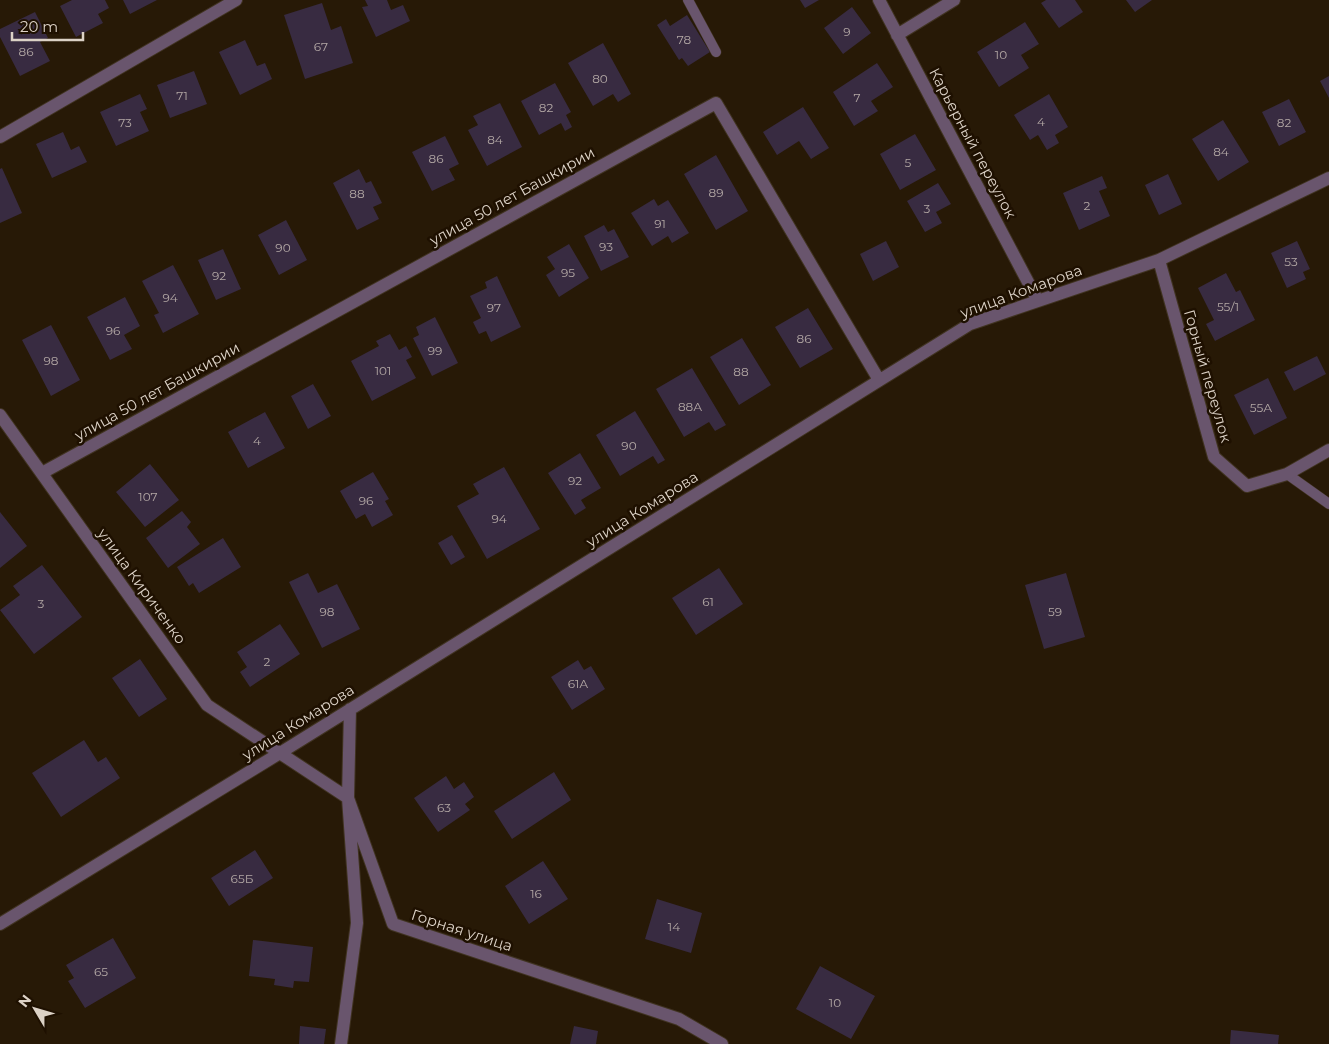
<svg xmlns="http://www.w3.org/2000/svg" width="1329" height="1044" font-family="Montserrat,sans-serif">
  <rect width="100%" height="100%" fill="#271906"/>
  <path fill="#382b41" d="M72,0H105L109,8L98,14L103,23L76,37L60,6Z
    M123,0H157L130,14Z
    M365,0H387L391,10L403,5L410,21L376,37L362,7L368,6Z
    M800,0H819L805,8Z
    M1046,0H1075L1083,12L1059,28L1041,3Z
    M1126,0H1152L1135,12Z
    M322,3L331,30L341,26L353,63L305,79L284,15Z
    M852,7L871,33L843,54L824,28Z
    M35,12L48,38L40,42L50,61L20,76L0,37V29Z
    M687,15L710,52L688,66L682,58L679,60L657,25L666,19L670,26Z
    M1025,22L1039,44L1021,55L1029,68L999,87L977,52Z
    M245,40L257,66L265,63L272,79L240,95L219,52Z
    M603,43L631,94L618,102L613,94L593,106L568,63Z
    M877,63L893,87L871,101L878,111L854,126L833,92Z
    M194,71L207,104L170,118L157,85Z
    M1329,76V98L1320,81Z
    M555,83L571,112L566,115L572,127L565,131L561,123L539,135L521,101Z
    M140,94L147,109L140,112L149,131L116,146L100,112Z
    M1049,94L1068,127L1055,135L1059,143L1047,150L1038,135L1030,140L1014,115Z
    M1289,99L1306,132L1279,146L1262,112Z
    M500,103L522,147L487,166L468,130L478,125L473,116Z
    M803,107L829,148L811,159L799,141L777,155L763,132Z
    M1223,120L1249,162L1218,181L1192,139Z
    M63,132L71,150L79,146L87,162L52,178L36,144Z
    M915,134L936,170L900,190L880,154Z
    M445,136L459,164L449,169L455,180L432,191L412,152Z
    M716,155L748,211L716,230L684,174Z
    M2,168L22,213L0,223V169Z
    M359,169L366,183L371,181L382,203L373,207L379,219L357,230L333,183Z
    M1168,174L1182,204L1159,215L1145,185Z
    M1102,176L1107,188L1099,191L1110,216L1079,230L1063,193Z
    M938,183L951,204L936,212L942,223L925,232L907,201Z
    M654,199L658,206L668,200L689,233L672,243L668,236L652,246L631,213Z
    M286,220L307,260L279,275L258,235Z
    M604,225L608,232L614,229L629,257L601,271L584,236Z
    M886,241L899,267L873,281L860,254Z
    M1297,241L1310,269L1303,272L1306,279L1287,288L1271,253Z
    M569,244L589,278L559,297L546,275L555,269L547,257Z
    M223,249L241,289L216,300L198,260Z
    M173,265L199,314L163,333L154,315L159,313L142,281Z
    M1226,273L1236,292L1240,290L1255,320L1215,341L1206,324L1214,320L1198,288Z
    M497,276L521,327L491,342L486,331L479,334L473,322L481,318L470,296L487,288L485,282Z
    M125,297L140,326L124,335L132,349L110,360L87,317Z
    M808,308L833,349L800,368L775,327Z
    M435,317L458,363L432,376L413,338L419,335L416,327Z
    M51,325L80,380L51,396L22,340Z
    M390,334L399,350L406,346L412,357L406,360L416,378L372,401L351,361L379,346L376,341Z
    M742,338L771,385L739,405L710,357Z
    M1317,356L1326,374L1294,391L1284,372Z
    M692,368L726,425L715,431L709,422L684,437L656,389Z
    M1268,378L1287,418L1254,435L1234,395Z
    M313,384L331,416L308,429L291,396Z
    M635,411L665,460L658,464L653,456L620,476L596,435Z
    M265,412L285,448L248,468L228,432Z
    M580,453L601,488L581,500L586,508L575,515L548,473Z
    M150,464L179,500L145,527L116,492Z
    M504,467L540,529L487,559L457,506L479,494L473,484Z
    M373,472L389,499L385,501L393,515L372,527L365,514L356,519L340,491Z
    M182,511L191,522L187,527L200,544L168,568L146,538Z
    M0,512L27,546L0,568Z
    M452,535L465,557L451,565L438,543Z
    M223,538L241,567L199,593L193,583L189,586L177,567Z
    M42,565L82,617L34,654L0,610L20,595L13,586Z
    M719,568L743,604L696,635L672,598Z
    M308,573L318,593L337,584L360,629L322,648L289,582Z
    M1066,573L1085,637L1044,649L1025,585Z
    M280,624L300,654L250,687L240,672L247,667L237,652Z
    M140,659L167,699L139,717L112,678Z
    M578,660L584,670L591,666L605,689L572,710L551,677Z
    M84,740L98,762L106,757L120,778L61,817L32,773Z
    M554,772L571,800L512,839L494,811Z
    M446,776L454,789L464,782L474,797L465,804L470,810L438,832L414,798Z
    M255,850L273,878L229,906L211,878Z
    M543,861L568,899L529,924L505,886Z
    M657,899L702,913L691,953L645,939Z
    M113,938L136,978L85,1008L68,981L74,978L66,965Z
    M253,940L313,947L309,982L294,981L293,988L274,985L275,979L249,976Z
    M820,966L875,996L851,1039L796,1009Z
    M300,1026L326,1029L324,1044H299Z
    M574,1026L598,1031L596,1044H570Z
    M1231,1030L1279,1035L1278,1044H1230Z"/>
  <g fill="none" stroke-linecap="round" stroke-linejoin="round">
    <defs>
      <path id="lane" d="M688,0L716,52
        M1287,474L1329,504"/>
      <path id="street" d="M879,0L1038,301
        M897,35L954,0
        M0,137L236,0
        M1159,260L1214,457L1247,486L1287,474L1329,450
        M0,415L207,705L348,798L393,924L679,1019L722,1044
        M42,473L716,103L879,380
        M0,924L280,753L970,324L1159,260L1329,178
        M341,1044L357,923L348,798L350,709"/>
    </defs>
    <use href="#lane" stroke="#403321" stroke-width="11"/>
    <use href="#street" stroke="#403321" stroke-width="14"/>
    <use href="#lane" stroke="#69556d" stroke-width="10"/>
    <use href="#street" stroke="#69556d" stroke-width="12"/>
  </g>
  <g text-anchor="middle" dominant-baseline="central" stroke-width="5" stroke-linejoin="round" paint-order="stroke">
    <g font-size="12" fill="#b3a8a5">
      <text x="847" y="31">9</text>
      <text x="684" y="39">78</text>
      <text x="321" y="46">67</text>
      <text x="26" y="51">86</text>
      <text x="1001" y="54">10</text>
      <text x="600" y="78">80</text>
      <text x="182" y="95">71</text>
      <text x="857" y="97">7</text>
      <text x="546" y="107">82</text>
      <text x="1041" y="121">4</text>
      <text x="125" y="122">73</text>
      <text x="1284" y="122">82</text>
      <text x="495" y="139">84</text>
      <text x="1221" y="151">84</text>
      <text x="436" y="158">86</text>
      <text x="908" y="162">5</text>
      <text x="716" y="192">89</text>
      <text x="357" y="193">88</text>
      <text x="1087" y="205">2</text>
      <text x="927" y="208">3</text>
      <text x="660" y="223">91</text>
      <text x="606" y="246">93</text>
      <text x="283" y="247">90</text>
      <text x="1291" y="261">53</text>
      <text x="568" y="272">95</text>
      <text x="219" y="275">92</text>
      <text x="170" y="297">94</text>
      <text x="1228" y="306">55/1</text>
      <text x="494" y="307">97</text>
      <text x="113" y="330">96</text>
      <text x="804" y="338">86</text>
      <text x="435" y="350">99</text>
      <text x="51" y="360">98</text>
      <text x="383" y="370">101</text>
      <text x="741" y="371">88</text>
      <text x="690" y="406">88А</text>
      <text x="1261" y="407">55А</text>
      <text x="257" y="440">4</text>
      <text x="629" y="445">90</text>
      <text x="575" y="480">92</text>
      <text x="148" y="496">107</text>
      <text x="366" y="500">96</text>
      <text x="499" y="518">94</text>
      <text x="708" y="601">61</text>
      <text x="41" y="603">3</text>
      <text x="327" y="611">98</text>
      <text x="1055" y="611">59</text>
      <text x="267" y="661">2</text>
      <text x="578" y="683">61А</text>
      <text x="444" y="807">63</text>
      <text x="242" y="878">65Б</text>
      <text x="536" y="893">16</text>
      <text x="674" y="926">14</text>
      <text x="101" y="971">65</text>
      <text x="835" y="1002">10</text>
    </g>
    <g font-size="15" fill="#dcd2c6" stroke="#1e1000">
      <text transform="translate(973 143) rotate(62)">Карьерный переулок</text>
      <text transform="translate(512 196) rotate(-29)">улица 50 лет Башкирии</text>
      <text transform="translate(1021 291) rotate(-20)">улица Комарова</text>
      <text transform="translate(1208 376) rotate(74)">Горный переулок</text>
      <text transform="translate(157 391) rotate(-29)">улица 50 лет Башкирии</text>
      <text transform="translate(642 509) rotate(-32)">улица Комарова</text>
      <text transform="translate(142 586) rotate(54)">улица Кириченко</text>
      <text transform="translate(298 722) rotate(-32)">улица Комарова</text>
      <text transform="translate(462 930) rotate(18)">Горная улица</text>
    </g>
  </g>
  <g transform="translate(35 1009) rotate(308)" stroke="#1e1000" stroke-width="4" paint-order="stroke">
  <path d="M0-4L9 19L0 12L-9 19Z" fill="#dcd2c6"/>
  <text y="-8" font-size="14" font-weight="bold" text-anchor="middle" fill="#dcd2c6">N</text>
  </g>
  <path d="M12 32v8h71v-8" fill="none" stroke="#dcd2c6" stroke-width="2.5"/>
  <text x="20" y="32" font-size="15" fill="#dcd2c6" stroke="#1e1000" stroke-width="4" paint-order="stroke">20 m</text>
</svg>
